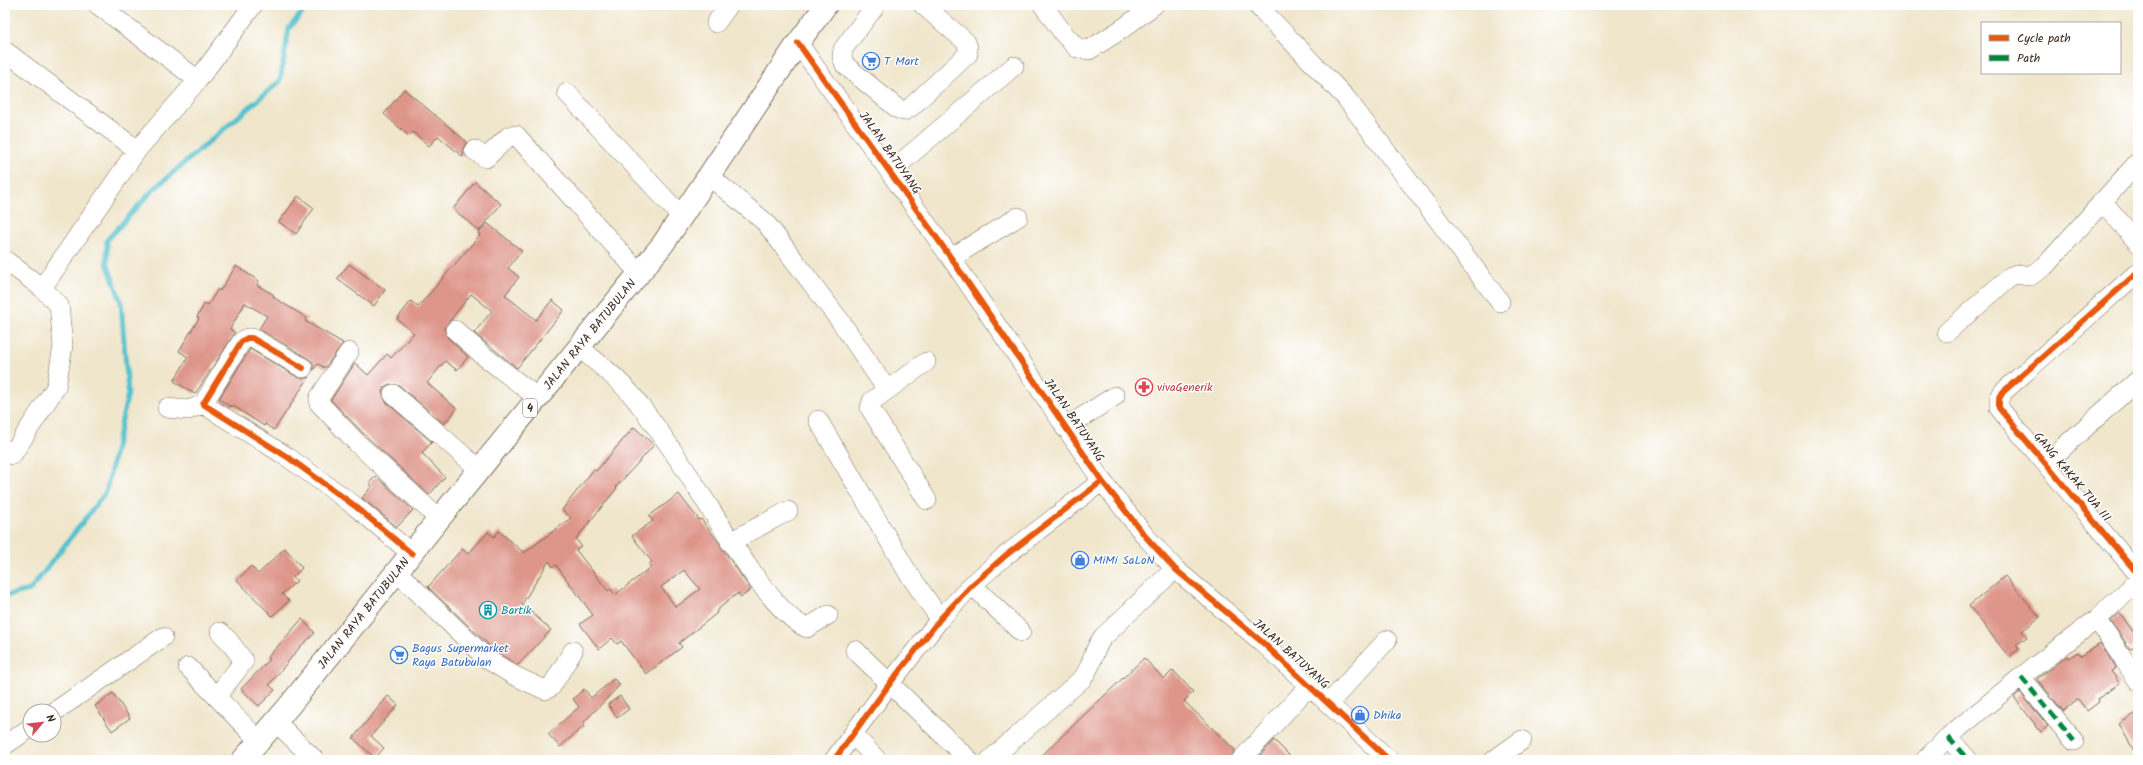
<svg xmlns="http://www.w3.org/2000/svg" width="2143" height="765" font-family="Kalam,sans-serif">
  <rect width="100%" height="100%" fill="#fff"/>
  <filter id="ink" filterUnits="userSpaceOnUse"><feTurbulence type="fractalNoise" baseFrequency=".025" numOctaves="2"/><feDisplacementMap in="SourceGraphic" scale="8" xChannelSelector="R" yChannelSelector="G"/><feConvolveMatrix kernelMatrix="1 2 1 2 8 2 1 2 1" color-interpolation-filters="sRGB"/></filter>
  <filter id="wash" filterUnits="userSpaceOnUse"><feTurbulence type="fractalNoise" baseFrequency=".012" numOctaves="4" result="noise"/><feDisplacementMap in="SourceGraphic" scale="16" xChannelSelector="R" yChannelSelector="G"/><feGaussianBlur stdDeviation="0.9" result="paint"/><feColorMatrix in="noise" values="0 0 0 0 0 0 0 0 0 0 0 0 0 0 0 0 0 1.4 0 .05"/><feComposite in="paint" operator="in"/></filter>
  <g filter="url(#wash)">
    <rect width="100%" height="100%" fill="#f0e6cc"/>
    <g fill="none" stroke-linecap="round" stroke-linejoin="round">
      <path stroke="#55c2cd" stroke-width="5" d="M5,596L30,590L106,492L128,393L121,302L107,263V240L154,189L280,81L289,28L309,5"/>
    </g>
    <g id="blocks">
      <path fill="#de958a" fill-rule="evenodd" d="M404,89L467,142L463,149V157L438,136L429,146L413,132L409,136L384,114Z
        M475,182L501,204L479,231L453,209Z
        M298,196L314,208L296,234L279,222Z
        M487,223L522,251L508,268L519,277L505,295L536,320L552,300L564,310L517,368L474,333L492,311L471,294L444,328L448,338L468,357L457,370L445,361L427,383L457,409L444,424L400,386L390,384L384,387L382,392L386,402L432,442L422,453L445,477L429,495L365,435L331,400L355,363L368,375L387,354L391,358L414,333L397,319L411,301L418,307L480,235L478,233Z
        M349,264L385,290L374,306L337,279Z
        M236,266L259,281L257,285L274,295L273,297L307,318L305,321L343,343L325,368L318,364L313,370V363L309,359L259,329L267,316L245,303L230,329L235,333L195,394L174,381L188,357L179,351L199,318L197,317L205,303L208,305L218,289L220,291Z
        M250,349L297,377L303,379L309,377L274,430L265,424L264,426L232,405L231,407L219,399Z
        M634,427L654,445L616,487L617,488L576,539L581,546L576,550L608,591L611,589L615,595L651,567L649,564L652,562L632,536L653,521L649,516L679,494L699,520L701,519L716,539L751,590L741,597L738,593L716,611L717,613L679,643L682,647L646,674L621,641L617,644L612,638L599,649L580,624L593,615L556,565L553,567L549,561L522,604L551,630L518,665L494,650L428,587L462,549L468,554L488,532L494,537L499,531L524,553L571,518L562,510L594,469L596,471ZM684,570L700,589L676,607L661,587Z
        M376,476L413,510L397,527L362,498L372,486L369,483Z
        M285,548L302,568L293,577L297,581L282,594L289,601L272,616L237,580L251,566L258,574Z
        M2005,576L2040,617L2022,631L2027,637L2016,645L2019,649L2009,657L1969,606Z
        M2120,613L2138,639V643L2130,649L2111,621Z
        M302,619L315,633L300,647L269,685L275,690L259,706L241,689L270,659L268,657Z
        M2100,643L2116,668L2111,671L2120,684L2097,699L2099,702L2087,711L2078,699L2063,711L2037,679L2067,656L2068,658L2078,652L2081,656Z
        M1144,658L1164,679L1173,670L1193,692L1184,701L1235,750L1230,760H1037Z
        M614,679L620,685L583,723L585,725L560,747L548,734L579,707L573,699L584,689L591,698Z
        M2020,692L2048,726L2041,732L2014,697Z
        M113,693L130,718L112,731L95,706Z
        M388,696L398,705L371,736L384,748L375,758L353,738Z
        M620,696L629,709L617,718L608,704Z
        M2138,712V758L2119,724Z
        M1274,740L1294,760H1256Z"/>
    </g>
  </g>
  <g filter="url(#ink)">
    <use href="#blocks" fill-opacity="0" stroke="#7a6c5b" stroke-width="1"/>
    <g fill="none" stroke-linecap="round" stroke-linejoin="round">
      <defs>
        <path id="minor" d="M98,5L198,80
          M876,5L843,49L842,57L845,65L898,109L904,111L911,107L968,54V48L966,42L923,5
          M1043,5L1063,33L1077,48L1089,50L1122,29L1154,5
          M1257,5L1346,98L1500,302
          M716,23L729,5
          M798,43L951,258L1102,481L1146,537L1175,569L1262,642L1389,760
          M5,51L137,150
          M567,93L682,217
          M474,150L486,158L509,136L516,135L639,273
          M890,172L1014,66
          M709,176L765,222L772,231L841,322L887,390
          M2102,201L2138,243
          M951,258L1018,217
          M5,260L42,288L59,305L63,346L56,387L12,455L5,449
          M2138,272L2003,392L1999,399V408L2138,574
          M42,288L137,150L198,80L253,5
          M455,330L485,357L538,398
          M1947,332L2011,276L2017,274L2030,276L2045,266L2138,162
          M580,348C600,365 623,382 639,404C662,434 684,467 704,499C724,530 774,615 807,628L828,615
          M349,352L319,398V403L357,443L439,519
          M926,362L872,401L870,408L927,500
          M303,368L252,338H247L241,342L203,404L289,458L355,506L412,554
          M393,394L480,470
          M167,408L188,410L203,404
          M818,420L907,571L940,619
          M1065,428L1115,396
          M2046,463L2138,380
          M730,542L788,511
          M397,572L487,659L513,675L545,690L551,687L573,651
          M972,585L1021,632
          M2097,619L2138,681
          M855,650L969,760
          M188,667L259,741
          M2021,677L2074,741
          M217,696L244,661L229,641L220,632
          M1329,703L1387,640
          M54,712L163,637
          M276,722L315,760
          M853,734L877,760
          M1948,737L1968,760
          M5,745L30,728
          M834,760L891,682L940,619L972,585L1005,556L1102,481
          M990,760L1083,678C1093,665 1093,649 1103,637L1175,569
          M1241,760L1309,686
          M1494,760L1522,740
          M1925,760L1948,737L2021,677L2097,619L2138,581"/>
        <g id="highway">
          <path id="s1" d="M243,760L289,706L439,519L663,244L798,43L826,5"/>
        </g>
      </defs>
      <use href="#minor" stroke="#7a6c5b" stroke-width="20"/>
      <use href="#highway" stroke="#7a6c5b" stroke-width="24"/>
      <use href="#minor" stroke="#fff" stroke-width="19"/>
      <use href="#highway" stroke="#fff" stroke-width="22"/>
      <path stroke="#00873e" stroke-width="5" stroke-dasharray="10 5" stroke-linecap="butt" d="M2021,677L2074,741
        M1948,737L1968,760"/>
      <defs>
        <path id="cycleway" d="M798,43L951,258L1102,481L1146,537L1175,569L1262,642L1389,760
          M2138,272L2003,392L1999,399V408L2138,574
          M303,368L252,338H247L241,342L203,404L289,458L355,506L412,554
          M834,760L891,682L940,619L972,585L1005,556L1102,481"/>
      </defs>
      <use href="#cycleway" stroke="#fff" stroke-width="8"/>
      <use href="#cycleway" stroke="#e8590c" stroke-width="6"/>
    </g>
  </g>
  <defs>
    <symbol id="supermarket-ring" viewBox="-11 -11 22 22"><circle r="9.5" fill="#fff" stroke="#3f7fe0" stroke-width="1.5"/><path d="M-6-5.5h2.5l.6 2H6L4.5 2H-2.5L-4.4-4H-6ZM-1.5 3.2a1.3 1.3 0 1 0 .1 0ZM3 3.2a1.3 1.3 0 1 0 .1 0Z" fill="#3f7fe0"/></symbol>
    <symbol id="pharmacy-ring" viewBox="-11 -11 22 22"><circle r="9.5" fill="#fff" stroke="#e0444e" stroke-width="1.5"/><path d="M-2-6h4v4h4v4h-4v4h-4v-4h-4v-4h4Z" fill="#e0444e"/></symbol>
    <symbol id="shop-ring" viewBox="-11 -11 22 22"><circle r="9.5" fill="#fff" stroke="#3f7fe0" stroke-width="1.5"/><path d="M-5-2.5h2.3a2.7 3.5 0 0 1 5.4 0H5L5.5 6h-11ZM-1.5-2.5h3a1.5 2.3 0 0 0-3 0Z" fill="#3f7fe0"/></symbol>
    <symbol id="building-ring" viewBox="-11 -11 22 22"><circle r="9.5" fill="#fff" stroke="#0f9aa8" stroke-width="1.5"/><path d="M-4-6H4V6H1V3H-1V6H-4ZM-2.5-4.3h1.7v1.8h-1.7ZM.8-4.3h1.7v1.8H.8ZM-2.5-1h1.7V.8h-1.7ZM.8-1h1.7V.8H.8Z" fill="#0f9aa8"/></symbol>
  </defs>
  <g fill-rule="evenodd">
    <use href="#supermarket-ring" x="861" y="51" width="20" height="20"/>
    <use href="#pharmacy-ring" x="1134" y="377" width="20" height="20"/>
    <use href="#shop-ring" x="1070" y="550" width="20" height="20"/>
    <use href="#building-ring" x="478" y="600" width="20" height="20"/>
    <use href="#supermarket-ring" x="389" y="645" width="20" height="20"/>
    <use href="#shop-ring" x="1350" y="705" width="20" height="20"/>
  </g>
  <g text-anchor="middle" dominant-baseline="central" stroke-width="3" stroke-linejoin="round" paint-order="stroke">
    <rect fill="#fff" stroke="#766a62" stroke-width="1" x="523" y="399" width="14" height="18" rx="3"/>
    <g font-size="11" font-weight="bold" fill="#3b2a1e">
      <text x="530" y="408">4</text>
    </g>
    <g font-size="12" fill="#366cbe" stroke="#fff" text-anchor="start">
      <text x="884" y="61">T Mart</text>
      <text x="1093" y="560">MiMi SaLoN</text>
      <text x="412" y="648">Bagus Supermarket<tspan x="412" dy="14">Raya Batubulan</tspan></text>
      <text x="1373" y="715">Dhika</text>
    </g>
    <g font-size="12" fill="#3b2a1e" stroke="#fff">
      <text transform="translate(890 153) rotate(55)">JALAN BATUYANG</text>
      <text stroke="none"><textPath href="#s1" startOffset="549">JALAN RAYA BATUBULAN</textPath></text>
      <text transform="translate(1074 420) rotate(56)">JALAN BATUYANG</text>
      <text transform="translate(2072 477) rotate(50)">GANG KAKAK TUA III</text>
      <text stroke="none"><textPath href="#s1" startOffset="190">JALAN RAYA BATUBULAN</textPath></text>
      <text transform="translate(1291 654) rotate(42)">JALAN BATUYANG</text>
    </g>
    <g font-size="12" fill="#be3a42" stroke="#fff" text-anchor="start">
      <text x="1157" y="387">vivaGenerik</text>
    </g>
    <g font-size="12" fill="#0d838f" stroke="#fff" text-anchor="start">
      <text x="501" y="610">Bartik</text>
    </g>
  </g>
  <rect width="2143" height="765" fill="none" stroke="#fff" stroke-width="20"/>
  <rect x="1981" y="22" width="140" height="52" fill="#ffffff" stroke="#b1aaa5"/>
  <rect x="1989" y="35" width="20" height="6" fill="#e8590c" stroke="#b1aaa5"/>
  <text x="2017" y="42" font-size="12" fill="#3b2a1e">Cycle path</text>
  <rect x="1989" y="55" width="20" height="6" fill="#00873e" stroke="#b1aaa5"/>
  <text x="2017" y="62" font-size="12" fill="#3b2a1e">Path</text>
  <g transform="translate(42 723) rotate(62)"><circle r="19" fill="#ffffff" stroke="#b1aaa5"/>
  <path d="M0-3L7 15L0 10L-7 15Z" fill="#d1495b"/>
  <text y="-6" font-size="11" font-weight="bold" text-anchor="middle" fill="#3b2a1e">N</text>
  </g>
</svg>
